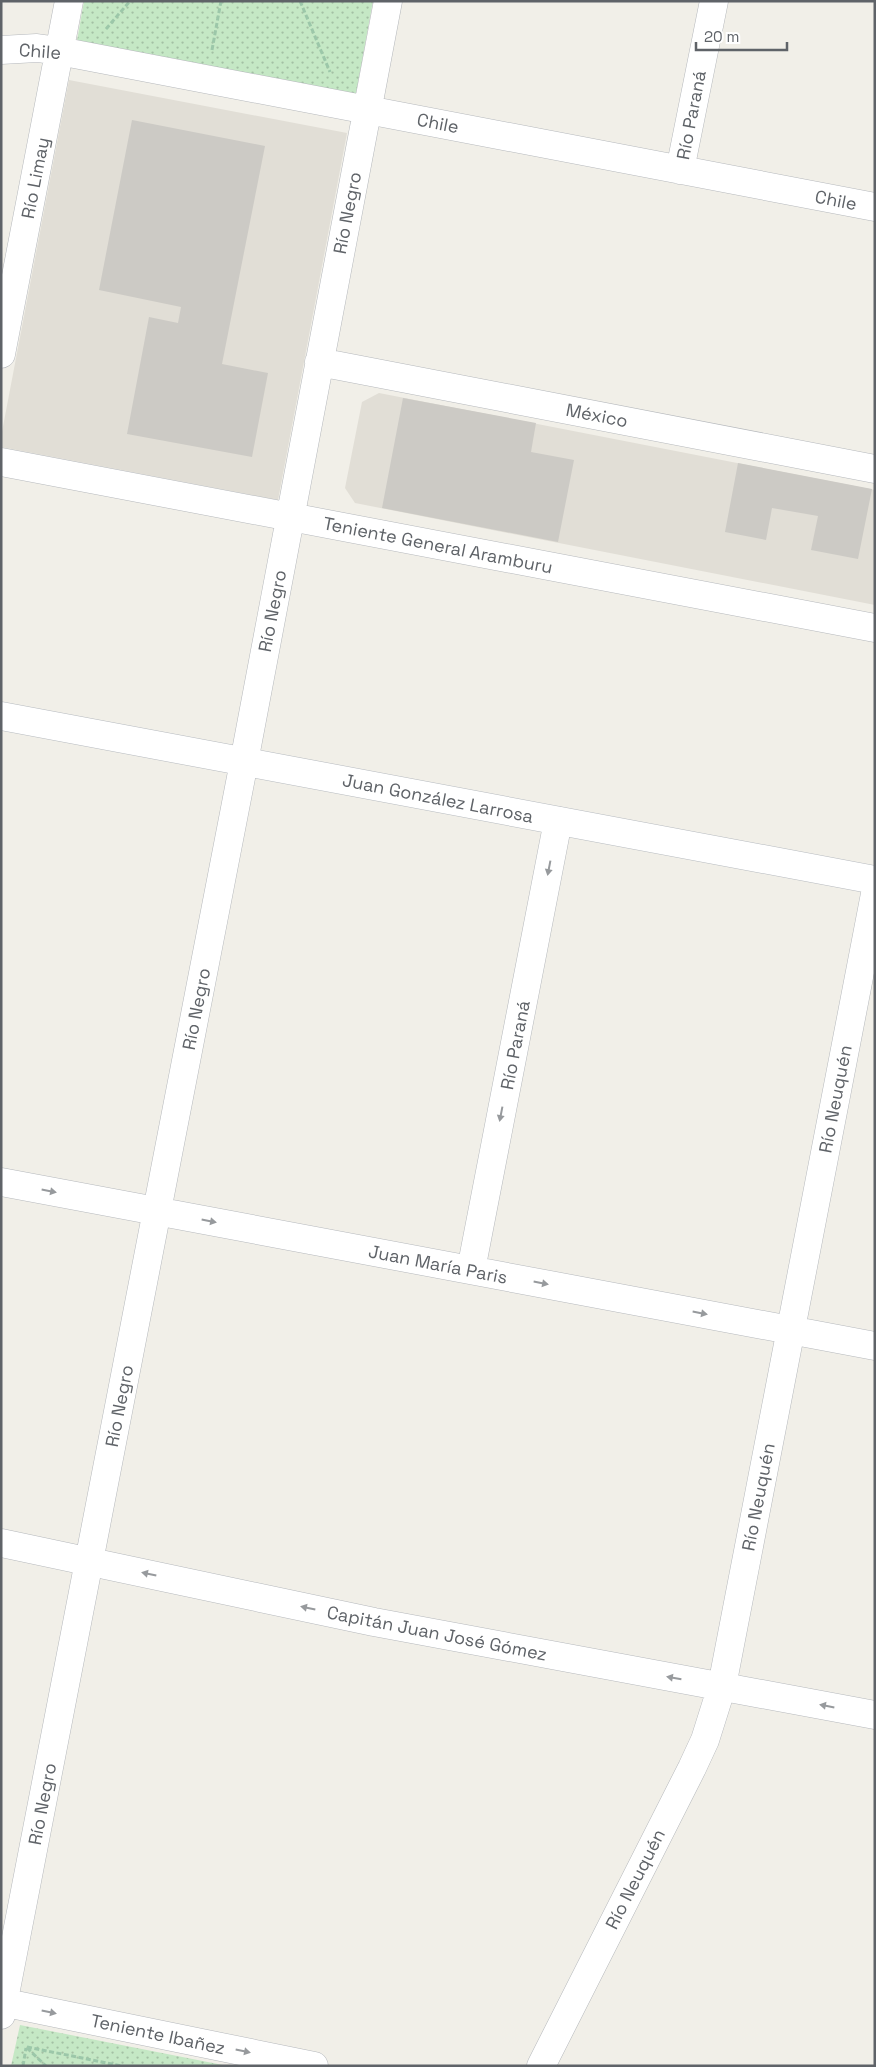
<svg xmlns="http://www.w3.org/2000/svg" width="876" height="2067" font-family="'Space Grotesk',sans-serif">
  <defs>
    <pattern id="park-dots" width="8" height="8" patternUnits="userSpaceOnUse" patternTransform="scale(1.25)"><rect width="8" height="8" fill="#c5e8c5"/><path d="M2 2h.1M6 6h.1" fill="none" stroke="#a3c0a4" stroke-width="1.8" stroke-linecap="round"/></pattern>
  </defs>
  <rect width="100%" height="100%" fill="#f1efe8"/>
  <path fill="#e1ded6" d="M69,80L347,133L278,500L1,447V437Z
    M379,393L875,490V605L355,503L345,488L362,402Z"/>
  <path fill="url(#park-dots)" d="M84,1H373L354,105L75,52Z
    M20,2025L228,2066H11Z"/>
  <path fill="#cccac5" d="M132,120L265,146L222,364L268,373L252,457L127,434L149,317L178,323L181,307L99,290Z
    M403,398L536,423L531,452L574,460L558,542L382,508Z
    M738,463L872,489L858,559L811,550L818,516L772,508L766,540L725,532Z"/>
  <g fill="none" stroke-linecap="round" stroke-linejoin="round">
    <defs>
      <path id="street" d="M1,50L37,48L59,51L875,207
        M680,170L714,1
        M1,354L69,1
        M319,362L875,469
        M1,462L875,628
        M1,1182L875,1346
        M471,1270L558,821
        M1,1543L374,1622L875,1715
        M1,2002L314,2066
        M1,2015L244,762L388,1
        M541,2066L692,1768L705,1740L722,1686L875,894"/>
      <path id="secondary" d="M1,716L875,880"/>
    </defs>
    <use href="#street" stroke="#b5b8bc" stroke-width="29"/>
    <use href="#secondary" stroke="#b6babf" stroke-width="29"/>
    <path stroke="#9cc7a9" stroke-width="3" stroke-dasharray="5 2.5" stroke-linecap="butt" d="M300,1L330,72
      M106,29L130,1
      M212,50L221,1
      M27,2047L122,2066
      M27,2048L46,2066
      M23,2066L26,2048"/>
    <use href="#street" stroke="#fff" stroke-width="28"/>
    <use href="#secondary" stroke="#fff" stroke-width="28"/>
  </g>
  <defs><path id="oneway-solid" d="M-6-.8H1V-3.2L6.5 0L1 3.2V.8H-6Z" transform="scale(1.25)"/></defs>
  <g fill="#979a9d">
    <use href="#oneway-solid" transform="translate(549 868) rotate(101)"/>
    <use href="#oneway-solid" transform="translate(501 1114) rotate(101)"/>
    <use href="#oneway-solid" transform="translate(49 1191) rotate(11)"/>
    <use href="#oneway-solid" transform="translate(209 1221) rotate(11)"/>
    <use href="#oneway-solid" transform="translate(541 1283) rotate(11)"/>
    <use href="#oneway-solid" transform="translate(700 1313) rotate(11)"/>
    <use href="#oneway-solid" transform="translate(149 1574) rotate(-168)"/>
    <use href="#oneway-solid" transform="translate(308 1608) rotate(-168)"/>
    <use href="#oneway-solid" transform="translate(674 1678) rotate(-170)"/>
    <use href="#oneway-solid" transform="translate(827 1706) rotate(-169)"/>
    <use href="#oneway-solid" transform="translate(49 2012) rotate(12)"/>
    <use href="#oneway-solid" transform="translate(243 2051) rotate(12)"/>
  </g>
  <g text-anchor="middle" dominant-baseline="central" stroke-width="4" stroke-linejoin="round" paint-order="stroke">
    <g font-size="18" fill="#5f6368" stroke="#fff">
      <text transform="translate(40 51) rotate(4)">Chile</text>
      <text transform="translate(691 115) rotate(-79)">Río Paraná</text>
      <text transform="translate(438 123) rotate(11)">Chile</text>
      <text transform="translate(35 178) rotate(-79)">Río Limay</text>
      <text transform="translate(836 200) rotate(11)">Chile</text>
      <text transform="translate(347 213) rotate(-79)">Río Negro</text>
      <text transform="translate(597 415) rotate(11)">México</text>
      <text transform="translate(438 545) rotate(11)">Teniente General Aramburu</text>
      <text transform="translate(272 611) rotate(-79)">Río Negro</text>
      <text transform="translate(438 798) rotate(11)">Juan González Larrosa</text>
      <text transform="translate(196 1009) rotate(-79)">Río Negro</text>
      <text transform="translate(515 1045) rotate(-79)">Río Paraná</text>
      <text transform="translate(835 1099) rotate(-79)">Río Neuquén</text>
      <text transform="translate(438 1264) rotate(11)">Juan María Paris</text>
      <text transform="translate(119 1406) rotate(-79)">Río Negro</text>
      <text transform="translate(758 1497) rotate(-79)">Río Neuquén</text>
      <text transform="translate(437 1633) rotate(11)">Capitán Juan José Gómez</text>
      <text transform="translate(42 1804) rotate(-79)">Río Negro</text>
      <text transform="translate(635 1879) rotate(-63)">Río Neuquén</text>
      <text transform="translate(158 2034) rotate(12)">Teniente Ibañez</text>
    </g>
  </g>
  <rect width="876" height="2067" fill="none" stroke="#5f6368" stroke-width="5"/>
  <path d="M696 42v8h91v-8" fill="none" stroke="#5f6368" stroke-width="2.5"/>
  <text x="704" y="42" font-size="15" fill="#5f6368" stroke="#ffffff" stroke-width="4" paint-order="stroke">20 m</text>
</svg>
